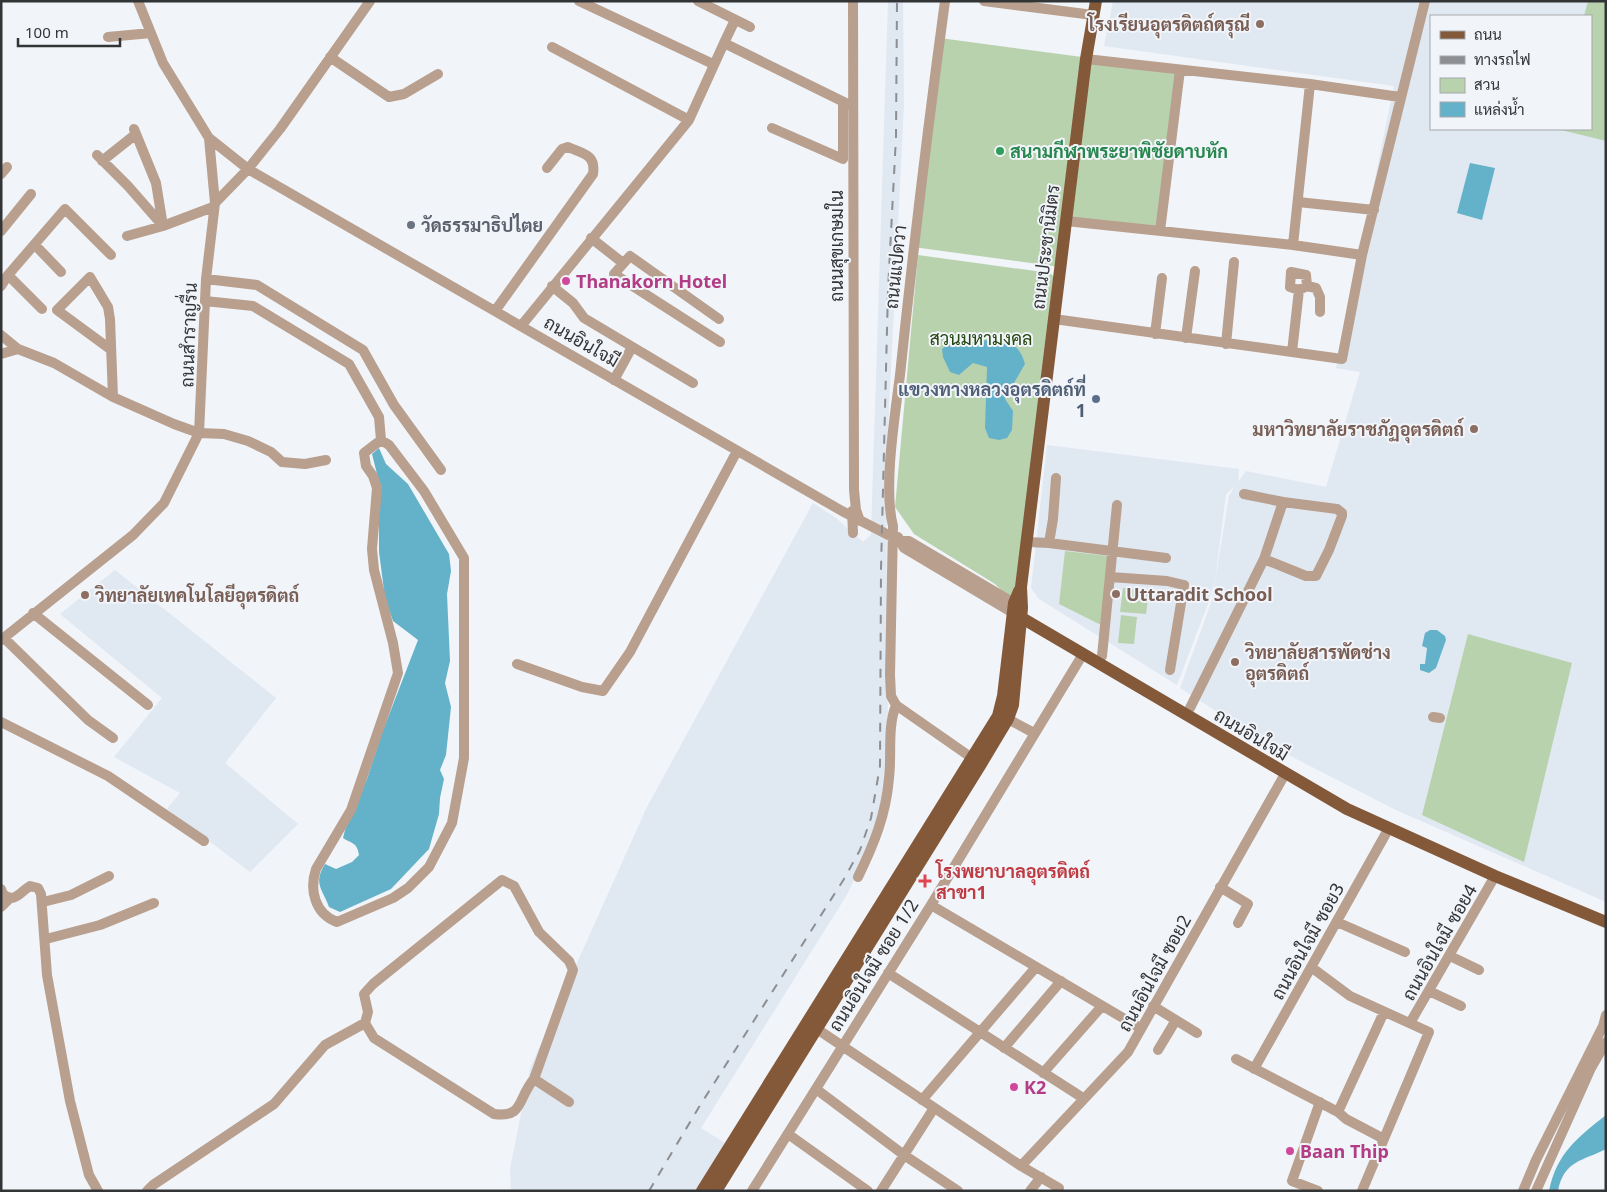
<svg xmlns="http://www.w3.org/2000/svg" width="1607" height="1192" font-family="'Noto Sans',Sarabun,sans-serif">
  <rect width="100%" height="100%" fill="#f1f4f9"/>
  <path fill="#e0e8f2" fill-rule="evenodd" d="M888,1H903L904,103L886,470L888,735L880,820L848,893L701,1128L725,1143L696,1191H511L510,1169L530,1068L646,809L813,503L836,518L863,542L871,535Z
    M1113,1H1606V902L1396,810L1271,746L1180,688L1212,600L1229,496L1234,487L1226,494L1215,581L1209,601L1177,685L1039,599L1031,588L1047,445L1239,469L1238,482L1246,471L1326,487L1360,372L1336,368L1394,86L1104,46ZM1431,16H1591V129H1431Z
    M115,570L276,698L225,763L298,824L250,872L167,809L180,793L114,757L162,698L60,614Z"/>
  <path fill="#b9d2ae" d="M1588,1H1606V141L1557,129H1591V16H1584Z
    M940,38L1180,70L1160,231L1066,222L1060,267L913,247Z
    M918,255L1050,273L1058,281L1014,603L995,584L914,534L895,507Z
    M1065,551L1109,556L1101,625L1059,604Z
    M1123,588L1149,591L1146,614L1120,612Z
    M1121,615L1137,617L1134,644L1118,643Z
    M1468,634L1572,663L1524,862L1422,815Z"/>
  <path fill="#64b2ca" d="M1470,163L1495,168L1482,220L1457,213Z
    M988,340C1009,341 1019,343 1025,364L1014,383L1006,387L1005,399L1013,411L1012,430L1007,438L999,440L989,438L985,428L987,367L973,363L959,375L950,372L943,357L942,349L947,345Z
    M379,448L386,464L408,484L449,554L451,571L447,594L450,661L445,683L451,707L446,755L440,770L444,779L440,798L439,814L429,849L391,889L340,912L329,907C322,888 313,884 325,864L336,869L352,862L359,855C357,842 352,844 343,838L345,830L367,779L382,733L418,640L393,621L385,598L379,552V482L372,454Z
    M1430,630H1437L1445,636L1446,640L1436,668L1429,673L1420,670V664H1425L1427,648L1422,646L1425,633Z
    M1606,1115V1149C1583,1161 1564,1160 1558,1191H1549C1557,1153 1577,1138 1606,1115Z"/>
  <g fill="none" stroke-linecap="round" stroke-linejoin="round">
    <path stroke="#b89f8e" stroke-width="10" d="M138,1L163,63L209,138L248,169L842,511L900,541H909L1014,603
      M579,1L713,64
      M698,1L750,27
      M853,1L854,490L856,510L860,521
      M945,1C928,126 913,250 900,375C895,416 883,488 893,526L890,675L891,696L896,705L972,758
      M984,1L1093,15
      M108,37L151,33
      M724,43L735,20
      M552,47L689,120
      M330,57L389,97L404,94L438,74
      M1086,59L1310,84L1400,97
      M772,128L843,159V102
      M209,138L215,203
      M97,155L128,186L163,226L213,207
      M102,161L136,134
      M1,174L7,167
      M1298,202L1374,210
      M1066,221L1293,245L1362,255
      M1,231L31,194
      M1160,231L1180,70
      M127,236L163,226L156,183L134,129
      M591,238L623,263
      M35,245L61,272
      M1293,245L1310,84
      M8,275L42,309
      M206,279L257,285L363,350L394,405L441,470
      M1,286L8,275L65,209L111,255
      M552,286L573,303L584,318L693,383
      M1307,286L1306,275L1291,272L1290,287L1299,290L1307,286L1316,288L1320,297V312
      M205,301L253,306L349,364L379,417L381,440
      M495,311L593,174C596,154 583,154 568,147L562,149L547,168
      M719,319L630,256L614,274L720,342
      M1054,319L1342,359L1362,255L1425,1
      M521,326L689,120L724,43L852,106
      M1155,334L1162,278
      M1,335L18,349L54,363L113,397L174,424L199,433L224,434L248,441L271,452L282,462L305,464L326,460
      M1186,338L1195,271
      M1226,344L1234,262
      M110,349L57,310L90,277L108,307L110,319L113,397
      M1292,352L1299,290
      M1,354L18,349
      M614,380L632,347
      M381,440L389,445L424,491L464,558V758L452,823L429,867L408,888L393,898L337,922C315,914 309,890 316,869L351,810L398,673L393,643L374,570L372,549L377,488L373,476L366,466L364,453Z
      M852,511L853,533
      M898,537L904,548L1013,613
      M1027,542L1049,543L1166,558
      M1049,543L1053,519L1056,478
      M1264,559L1306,576H1316L1329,550L1342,516V513L1337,509L1283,502
      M1110,577L1167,581L1184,585L1170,670
      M33,613L148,705
      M4,638L88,720L113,738
      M1,640L133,535L164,503L199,433L206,279L215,203L248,169L280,129L370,1
      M1102,656L1117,505
      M517,664L582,687L603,691L630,652L737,451
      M1190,708L1264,559L1283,502L1244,494
      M1433,717L1440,718
      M1008,719L1034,733
      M1,722L108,776L204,841
      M858,877C874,844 886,815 889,778C892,754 887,728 896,705
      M1220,887L1248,904L1238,923
      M1,889L3,894C15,904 20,892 30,886L38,888L41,894L47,975L70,1101L89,1175L98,1191
      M43,902L71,895L109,876
      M931,905L1140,1028
      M1,907L10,898
      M1337,922L1405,952
      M46,939L100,925L154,903
      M1450,956L1479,970
      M1311,967L1350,996L1429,1032L1362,1191
      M888,973L1083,1098
      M1429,991L1461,1006
      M1153,1006L1197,1033
      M365,1023L368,1012L364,994L373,984L502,880L514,886L539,932L569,961L573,970L534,1079
      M1410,1023L1495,876
      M817,1029L1021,1166L1059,1188
      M1004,1048L1061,981
      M1158,1050L1176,1020
      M1236,1059L1338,1112L1346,1119L1384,1139
      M1254,1069L1389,828
      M1043,1073L1102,1006
      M816,1089L904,1155L958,1191
      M922,1100L1036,967
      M1338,1112L1384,1012
      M788,1134L868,1191
      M1021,1166L1128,1052L1285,774
      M147,1191L153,1185L274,1104L325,1045L365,1023L374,1038L494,1114C524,1118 517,1099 534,1079L569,1102
      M752,1191L931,905L1083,654
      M881,1191L934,1108
      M1030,1191L1041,1177
      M1318,1191L1292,1181L1320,1102
      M1523,1191L1536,1160L1603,1026L1606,1015
      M1536,1191L1591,1068L1606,1042"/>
    <path stroke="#83593a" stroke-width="12" d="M1015,614L1347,809L1495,876L1606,922
      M702,1191L998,716L1003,696L1014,603L1019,591
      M716,1191L981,764L1008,719L1013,705L1022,608L1021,587L1086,59L1096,1"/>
    <path stroke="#8c8e91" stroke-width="2" stroke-dasharray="9 9" stroke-linecap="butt" d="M649,1191L699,1107L844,879L860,850L871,818L880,766L881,569L888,290L896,137L897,1"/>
  </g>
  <g fill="#8d6e63" stroke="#f1f4f9" stroke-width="2">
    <circle cx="1260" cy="24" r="5"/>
    <circle cx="1474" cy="429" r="5"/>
    <circle cx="1116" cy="594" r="5"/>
    <circle cx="85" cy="595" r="5"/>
    <circle cx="1235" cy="662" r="5"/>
  </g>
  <circle fill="#2e9e5b" stroke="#f1f4f9" stroke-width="2" cx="1000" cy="151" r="5"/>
  <circle fill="#6b7280" stroke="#f1f4f9" stroke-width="2" cx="411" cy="225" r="5"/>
  <g fill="#d1479c" stroke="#f1f4f9" stroke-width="2">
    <circle cx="566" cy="281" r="5"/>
    <circle cx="1014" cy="1087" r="5"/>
    <circle cx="1290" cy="1151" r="5"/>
  </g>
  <circle fill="#5c6f8a" stroke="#f1f4f9" stroke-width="2" cx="1096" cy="399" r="5"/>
  <path fill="#e0444e" stroke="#f1f4f9" stroke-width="2" d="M922.5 873.5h5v5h5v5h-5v5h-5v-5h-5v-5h5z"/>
  <g text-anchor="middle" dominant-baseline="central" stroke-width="4" stroke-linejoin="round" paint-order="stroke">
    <g font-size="18" font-weight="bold" fill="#785e54" stroke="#f1f4f9" text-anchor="start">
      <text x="1250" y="24" text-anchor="end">โรงเรียนอุตรดิตถ์ดรุณี</text>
      <text x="1464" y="429" text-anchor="end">มหาวิทยาลัยราชภัฏอุตรดิตถ์</text>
      <text x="1126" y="594">Uttaradit School</text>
      <text x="95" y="595">วิทยาลัยเทคโนโลยีอุตรดิตถ์</text>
      <text x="1245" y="652">วิทยาลัยสารพัดช่าง<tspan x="1245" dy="21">อุตรดิตถ์</tspan></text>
    </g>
    <g font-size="18" font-weight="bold" fill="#27864d" stroke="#f1f4f9" text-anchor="start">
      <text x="1010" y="151">สนามกีฬาพระยาพิชัยดาบหัก</text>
    </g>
    <g font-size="18" font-weight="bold" fill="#5b616d" stroke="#f1f4f9" text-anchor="start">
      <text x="421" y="225">วัดธรรมาธิปไตย</text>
    </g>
    <g font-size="18" fill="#333436" stroke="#f1f4f9">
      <text transform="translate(836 246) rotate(-90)">ถนนสุขเกษมใน</text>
      <text transform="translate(1045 247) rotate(-83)">ถนนประชานิมิตร</text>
      <text transform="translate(895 267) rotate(-84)">ถนนแปดวา</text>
      <text transform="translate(188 335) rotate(-88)">ถนนสำราญรื่น</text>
      <text transform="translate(582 341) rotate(30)">ถนนอินใจมี</text>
      <text transform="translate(1252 734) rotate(31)">ถนนอินใจมี</text>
      <text transform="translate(1307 941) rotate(-61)">ถนนอินใจมี ซอย3</text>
      <text transform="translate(1439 942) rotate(-60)">ถนนอินใจมี ซอย4</text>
      <text transform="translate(873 965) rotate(-58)">ถนนอินใจมี ซอย 1/2</text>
      <text transform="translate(1154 973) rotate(-61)">ถนนอินใจมี ซอย2</text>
    </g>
    <g font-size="18" font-weight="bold" fill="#b23c85" stroke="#f1f4f9" text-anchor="start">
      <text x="576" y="281">Thanakorn Hotel</text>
      <text x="1024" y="1087">K2</text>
      <text x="1300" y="1151">Baan Thip</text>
    </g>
    <g font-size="18" fill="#24460f" stroke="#f1f4f9">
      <text x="981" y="338">สวนมหามงคล</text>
    </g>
    <g font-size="18" font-weight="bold" fill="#4e5e75" stroke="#f1f4f9" text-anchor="end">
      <text x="1086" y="389">แขวงทางหลวงอุตรดิตถ์ที่<tspan x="1086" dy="21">1</tspan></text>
    </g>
    <g font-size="18" font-weight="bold" fill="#be3a42" stroke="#f1f4f9" text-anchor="start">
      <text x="936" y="871">โรงพยาบาลอุตรดิตถ์<tspan x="936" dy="21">สาขา1</tspan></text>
    </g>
  </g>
  <rect width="1607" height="1192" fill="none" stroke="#333436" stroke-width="5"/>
  <rect x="1430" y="15" width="162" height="115" fill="#f1f4f9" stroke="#a5a7ab"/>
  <rect x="1440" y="31" width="25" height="8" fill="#83593a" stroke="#a5a7ab"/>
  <text x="1474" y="40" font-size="15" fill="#333436">ถนน</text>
  <rect x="1440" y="56" width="25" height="8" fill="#8c8e91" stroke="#a5a7ab"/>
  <text x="1474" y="65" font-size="15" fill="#333436">ทางรถไฟ</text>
  <rect x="1440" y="78" width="25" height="15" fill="#b9d2ae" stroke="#a5a7ab"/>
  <text x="1474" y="90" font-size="15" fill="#333436">สวน</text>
  <rect x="1440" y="102" width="25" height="15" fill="#64b2ca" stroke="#a5a7ab"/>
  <text x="1474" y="115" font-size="15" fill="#333436">แหล่งน้ำ</text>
  <path d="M18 38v8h102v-8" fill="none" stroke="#333436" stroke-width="2.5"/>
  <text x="25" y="38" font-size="15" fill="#333436" stroke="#f1f4f9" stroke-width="4" paint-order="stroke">100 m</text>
</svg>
